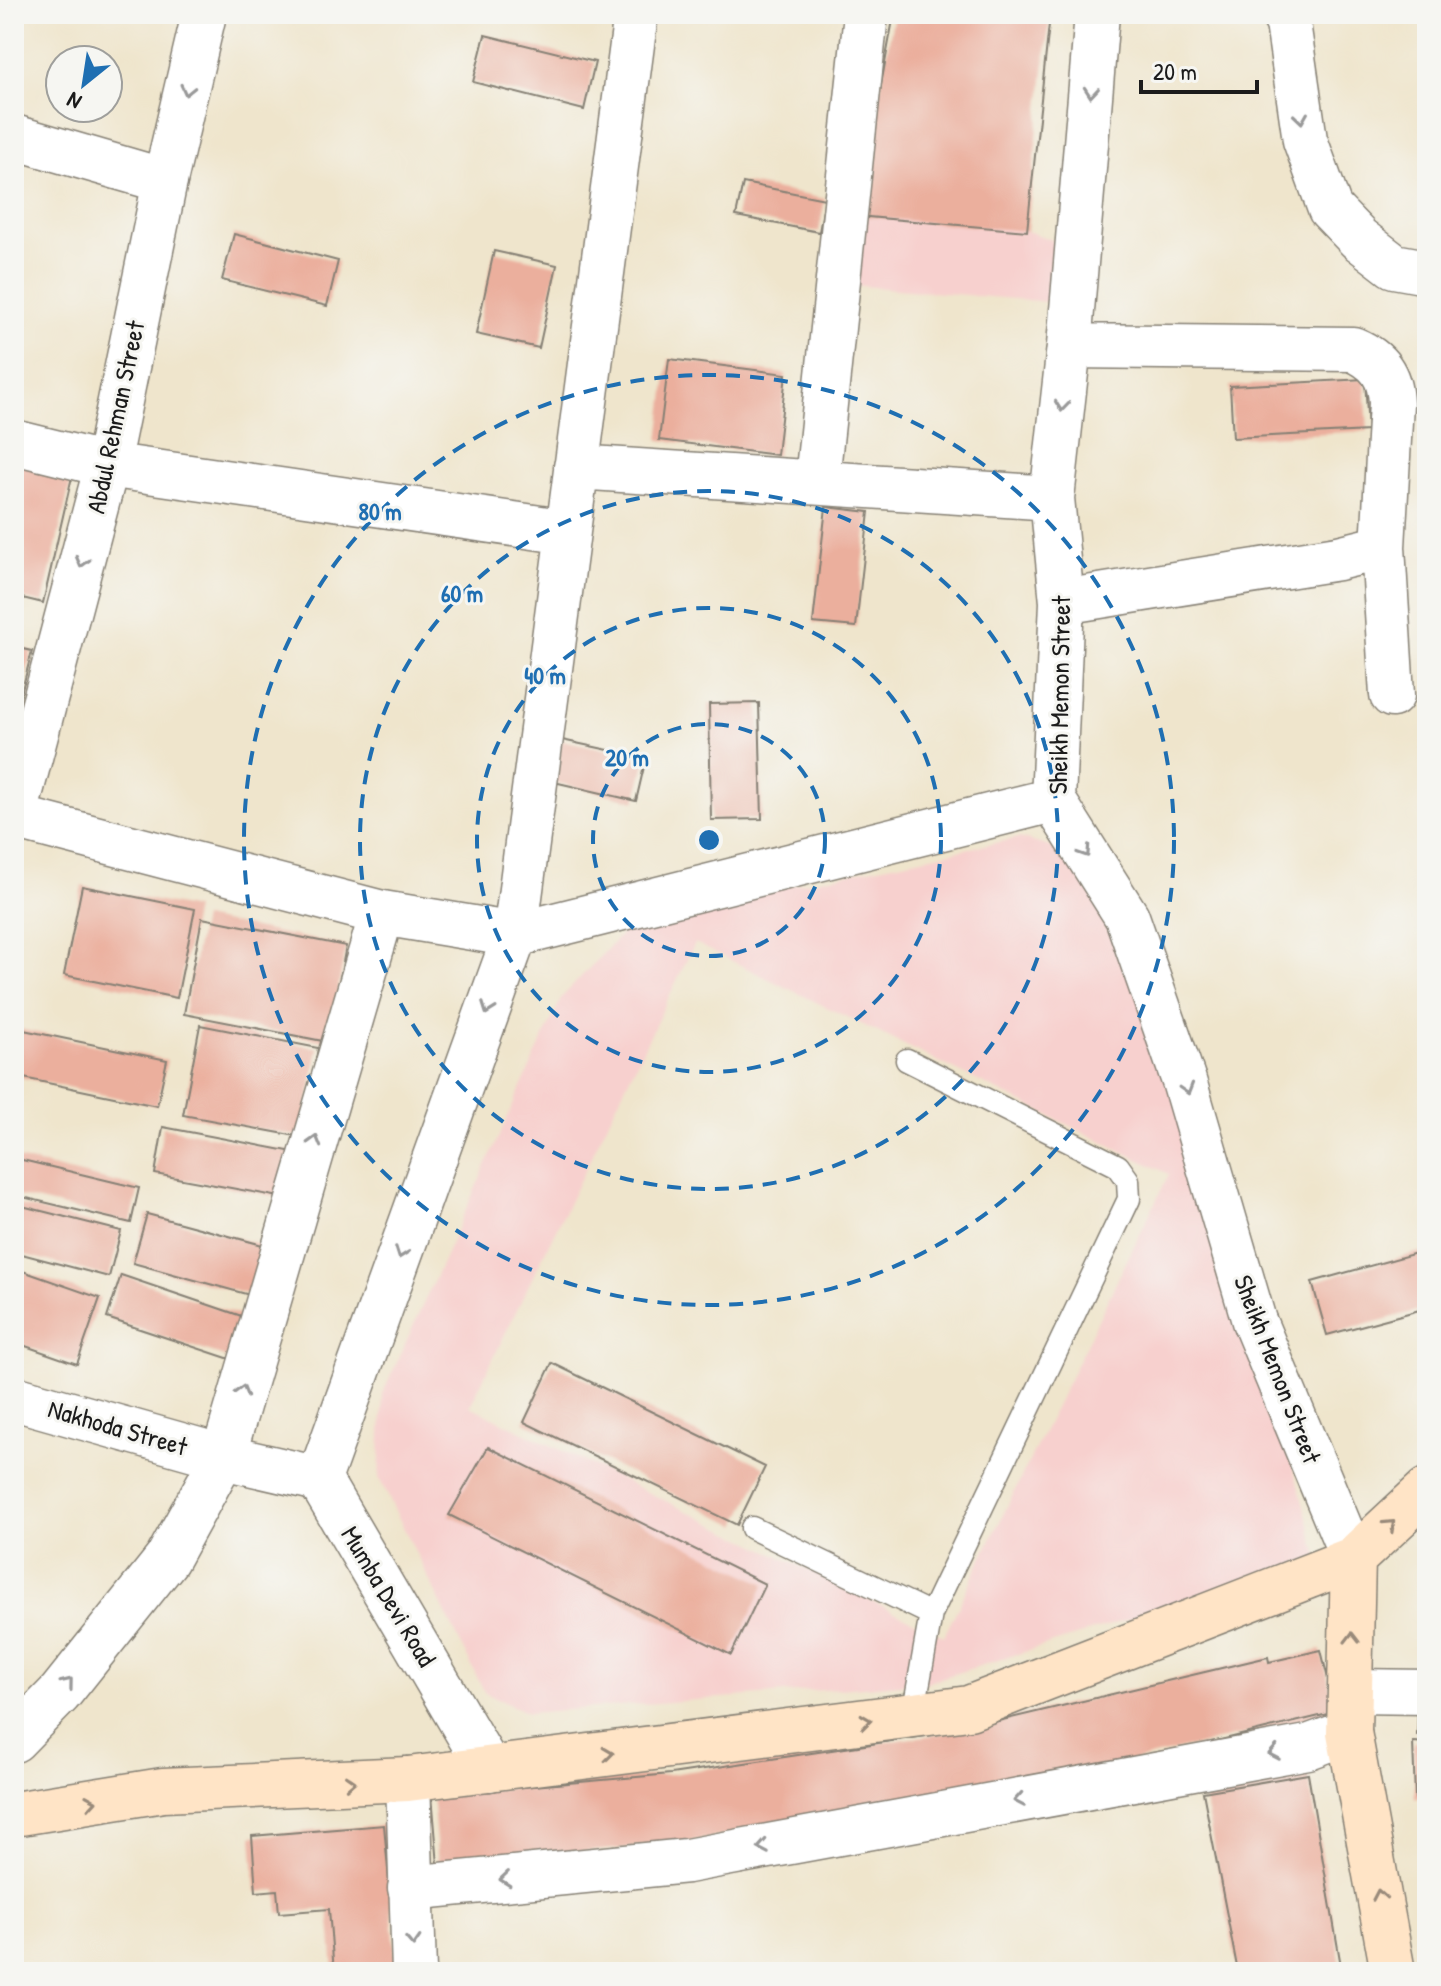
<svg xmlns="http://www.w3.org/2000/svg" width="1441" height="1986" font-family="'Patrick Hand',sans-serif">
  <rect width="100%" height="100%" fill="#f6f6f2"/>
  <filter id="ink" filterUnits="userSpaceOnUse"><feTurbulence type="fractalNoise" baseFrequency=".0125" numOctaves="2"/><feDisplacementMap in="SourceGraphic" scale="16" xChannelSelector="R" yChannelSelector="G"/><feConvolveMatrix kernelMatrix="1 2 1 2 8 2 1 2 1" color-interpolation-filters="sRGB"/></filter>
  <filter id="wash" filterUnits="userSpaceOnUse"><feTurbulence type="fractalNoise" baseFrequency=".006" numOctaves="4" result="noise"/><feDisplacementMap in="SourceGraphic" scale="32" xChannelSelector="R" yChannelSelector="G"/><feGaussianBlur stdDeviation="1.8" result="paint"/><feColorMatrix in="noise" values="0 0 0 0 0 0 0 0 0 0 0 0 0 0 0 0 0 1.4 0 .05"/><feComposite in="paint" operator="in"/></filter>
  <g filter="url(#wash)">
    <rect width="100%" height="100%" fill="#efe5cc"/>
    <path fill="#f7d0ce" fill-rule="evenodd" d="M857,216L1027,231L1052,240L1058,272L1049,302L838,284Z
      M1019,838L1074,854L1110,902L1200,1136L1319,1560L928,1682L528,1713L485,1693L379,1478L383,1393L562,997L630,925L710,902ZM695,943L1169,1174L944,1636L470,1406Z"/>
    <g id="blocks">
      <path fill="#ebaf9d" d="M894,14H993L1049,24L1027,231L857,216Z
        M485,35L595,62L584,110L473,82Z
        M743,183L825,199L819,232L736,216Z
        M234,234L338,261L327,306L222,280Z
        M494,251L557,265L539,348L476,334Z
        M669,359L786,374L777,455L659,440Z
        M1365,379L1368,431L1233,438L1230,386Z
        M14,454L74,468L43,603L14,596Z
        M826,507L869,512L856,627L813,623Z
        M14,647L32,651L15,717L14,716Z
        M759,703L762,819L711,820L709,704Z
        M562,740L646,758L636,801L554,782Z
        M82,886L195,909L177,998L64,975Z
        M202,918L346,946L328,1042L184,1014Z
        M200,1025L318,1048L302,1137L183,1115Z
        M14,1028L167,1060L157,1106L14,1076Z
        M163,1127L304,1154L296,1200L155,1174Z
        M14,1158L139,1188L131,1223L14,1195Z
        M14,1204L121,1231L109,1277L14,1252Z
        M147,1214L270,1247L257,1297L133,1263Z
        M1427,1250V1308L1327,1335L1312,1282Z
        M14,1268L100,1298L77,1364L14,1342Z
        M121,1275L262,1323L248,1365L107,1318Z
        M552,1363L765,1467L737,1525L524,1422Z
        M488,1447L765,1584L731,1655L449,1515Z
        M1321,1650L1336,1712L1076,1775L682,1843L438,1865L432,1795L671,1774L952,1732L1268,1657L1269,1662Z
        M1418,1701H1427V1735H1417Z
        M1413,1742L1427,1743V1798H1415Z
        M1308,1774L1341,1966L1309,1972H1238L1203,1792Z
        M384,1825L397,1972H334L329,1909L279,1913L277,1890L256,1892L252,1836Z"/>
    </g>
  </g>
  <g filter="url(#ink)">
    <use href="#blocks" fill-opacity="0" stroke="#868074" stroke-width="2"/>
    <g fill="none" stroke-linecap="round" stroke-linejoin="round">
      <defs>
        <path id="service" d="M907,1060L1118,1166L1128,1180L1129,1199L931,1614L913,1715
          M752,1528L931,1614"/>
        <path id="minor" d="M636,14L515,935L1053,800
          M1097,14L1069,346L1052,498L1062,602L1053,800L1127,917L1184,1081L1254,1321L1353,1559
          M1283,14L1288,23L1305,140L1330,209L1359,239L1394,266L1427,272
          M14,137L165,181
          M1069,346L1353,349C1379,360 1390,376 1391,403L1383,547L1392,695
          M14,442L107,465L568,532
          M576,467L1052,498
          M817,480L866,14
          M1062,602L1338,558L1383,547
          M14,1398L223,1457L319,1479
          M1352,1691L1427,1692
          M14,1740L60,1693L167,1559L223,1457L382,913
          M410,1888L687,1861L1308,1747L1349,1732"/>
        <path id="tertiary" d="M14,817L382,913L515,935L319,1479L489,1769
          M14,818L107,465L165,181L204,14
          M408,1779L414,1972"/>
        <path id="secondary" d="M1353,1559L1349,1732L1393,1972
          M14,1814L163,1790L408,1779L969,1708L1353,1559L1427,1490"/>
      </defs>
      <use href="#service" stroke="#868074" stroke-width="25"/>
      <use href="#minor" stroke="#868074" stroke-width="47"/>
      <use href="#tertiary" stroke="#868074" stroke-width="47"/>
      <use href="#secondary" stroke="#868074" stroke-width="47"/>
      <use href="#service" stroke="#fff" stroke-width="22"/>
      <use href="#minor" stroke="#fff" stroke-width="44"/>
      <use href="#tertiary" stroke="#fff" stroke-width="44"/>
      <use href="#secondary" stroke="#ffe4c6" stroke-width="44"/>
    </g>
    <defs><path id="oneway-chevron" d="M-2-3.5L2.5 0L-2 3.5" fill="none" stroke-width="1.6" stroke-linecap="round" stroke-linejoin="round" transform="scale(2)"/></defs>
    <g stroke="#999">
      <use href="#oneway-chevron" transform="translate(187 90) rotate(103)"/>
      <use href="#oneway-chevron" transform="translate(1091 92) rotate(95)"/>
      <use href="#oneway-chevron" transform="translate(1301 118) rotate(82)"/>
      <use href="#oneway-chevron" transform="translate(1062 406) rotate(96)"/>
      <use href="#oneway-chevron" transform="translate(82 562) rotate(105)"/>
      <use href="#oneway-chevron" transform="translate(1085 852) rotate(57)"/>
      <use href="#oneway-chevron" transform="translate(488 1009) rotate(110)"/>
      <use href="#oneway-chevron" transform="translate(1187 1089) rotate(73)"/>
      <use href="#oneway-chevron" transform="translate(315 1141) rotate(-74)"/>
      <use href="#oneway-chevron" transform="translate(401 1253) rotate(110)"/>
      <use href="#oneway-chevron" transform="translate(242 1391) rotate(-74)"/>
      <use href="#oneway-chevron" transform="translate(68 1683) rotate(-51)"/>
      <use href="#oneway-chevron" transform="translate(1274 1753) rotate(170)"/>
      <use href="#oneway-chevron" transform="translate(1019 1800) rotate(170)"/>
      <use href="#oneway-chevron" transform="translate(763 1847) rotate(170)"/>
      <use href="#oneway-chevron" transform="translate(505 1879) rotate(174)"/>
      <use href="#oneway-chevron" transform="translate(413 1941) rotate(87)"/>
    </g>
    <g stroke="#998a7a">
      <use href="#oneway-chevron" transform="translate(1390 1525) rotate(-43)"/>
      <use href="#oneway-chevron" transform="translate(1352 1638) rotate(-90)"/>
      <use href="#oneway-chevron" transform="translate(866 1721) rotate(-7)"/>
      <use href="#oneway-chevron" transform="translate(608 1754) rotate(-7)"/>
      <use href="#oneway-chevron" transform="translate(350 1782) rotate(-3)"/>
      <use href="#oneway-chevron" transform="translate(91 1802) rotate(-9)"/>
      <use href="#oneway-chevron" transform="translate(1379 1895) rotate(-100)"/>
    </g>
  </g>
  <g fill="none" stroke="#1f6fb2" stroke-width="4" stroke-dasharray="14 10">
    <circle cx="709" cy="840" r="116"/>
    <circle cx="709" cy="840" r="232"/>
    <circle cx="709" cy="840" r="349"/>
    <circle cx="709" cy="840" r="465"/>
  </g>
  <g text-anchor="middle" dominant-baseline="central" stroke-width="6" stroke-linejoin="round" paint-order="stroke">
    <g font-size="26" fill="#1c1c1c" stroke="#f6f6f2">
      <text transform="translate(115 417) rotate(-78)">Abdul Rehman Street</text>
      <text transform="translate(1059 695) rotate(-89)">Sheikh Memon Street</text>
      <text transform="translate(1278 1369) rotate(69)">Sheikh Memon Street</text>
      <text transform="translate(118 1427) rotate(16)">Nakhoda Street</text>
      <text transform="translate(389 1596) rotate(59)">Mumba Devi Road</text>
    </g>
  </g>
  <circle cx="709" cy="840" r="12" fill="#1f6fb2" stroke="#f6f6f2" stroke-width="4"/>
  <g font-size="24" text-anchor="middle" font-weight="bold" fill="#1f6fb2" stroke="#f6f6f2" stroke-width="6" stroke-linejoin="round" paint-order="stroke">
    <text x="380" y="520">80 m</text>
    <text x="462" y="602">60 m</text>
    <text x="545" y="684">40 m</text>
    <text x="627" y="766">20 m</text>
  </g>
  <rect width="1441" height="1986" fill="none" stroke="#f6f6f2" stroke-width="48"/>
  <g transform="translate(84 84) rotate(210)"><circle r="38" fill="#f6f6f2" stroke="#9f9f9c" stroke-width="2"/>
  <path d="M0-6L14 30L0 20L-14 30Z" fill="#1f6fb2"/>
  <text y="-12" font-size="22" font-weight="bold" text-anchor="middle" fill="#1c1c1c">N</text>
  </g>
  <path d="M1141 80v12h116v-12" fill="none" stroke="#1c1c1c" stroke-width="4"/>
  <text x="1153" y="80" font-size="24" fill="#1c1c1c" stroke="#f6f6f2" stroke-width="6" paint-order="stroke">20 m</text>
</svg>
